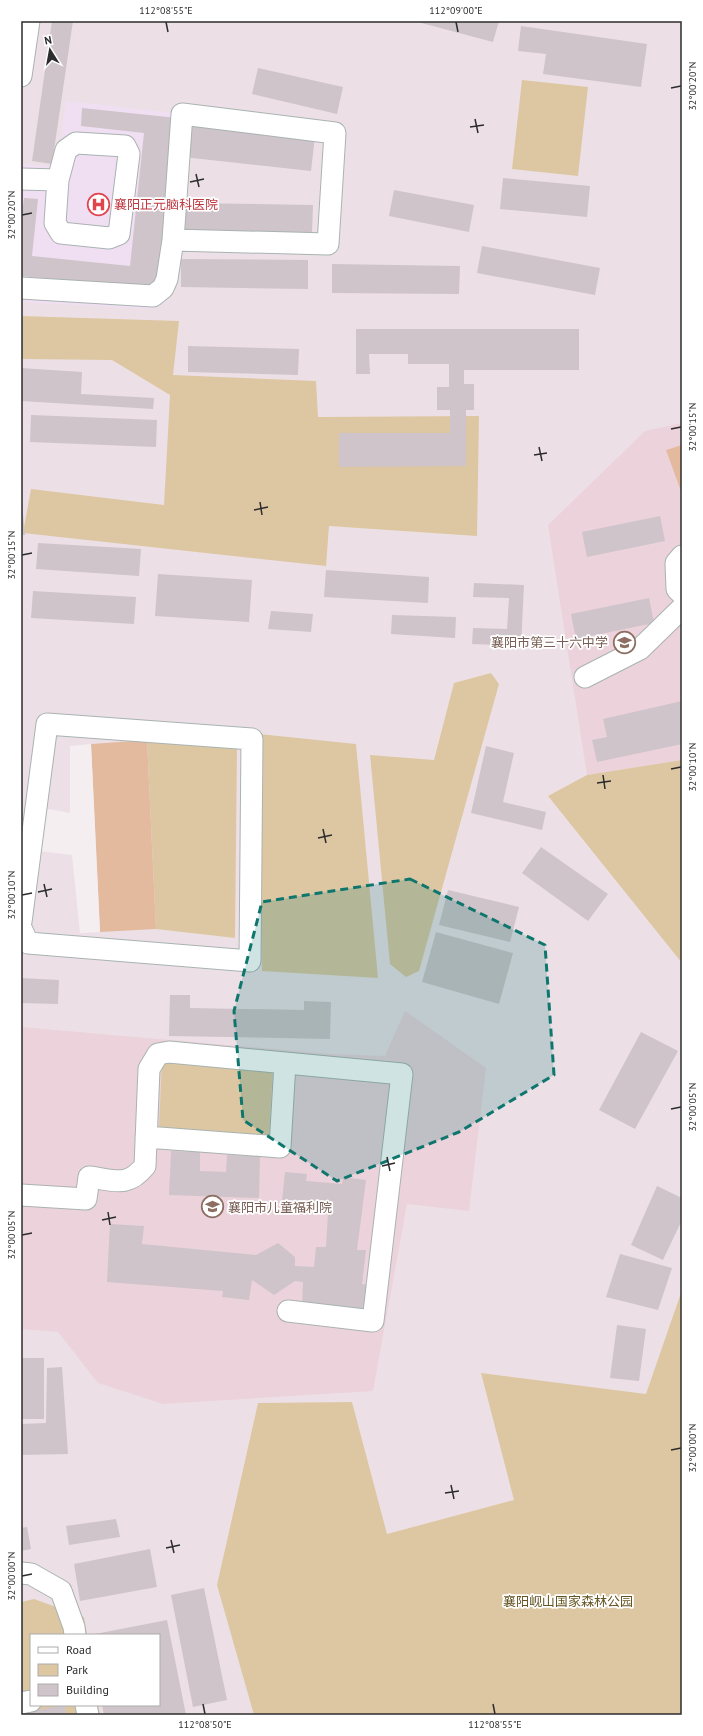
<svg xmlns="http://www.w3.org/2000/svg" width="703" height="1736" font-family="'PT Sans','Noto Sans SC',sans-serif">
  <rect width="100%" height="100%" fill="#ece0e6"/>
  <path fill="#ecd2db" d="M682,423V760L587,775L548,525L645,431Z
    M405,1011L486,1068L469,1211L407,1204L373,1391L163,1404L98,1383L58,1332L21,1329V1027L330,1054L385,1056Z"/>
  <path fill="#f0dff2" d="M66,101L182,114L177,256L168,301L152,309L21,302V164L57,167Z"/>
  <path fill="#ddc7a2" d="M522,80L588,87L578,176L512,169Z
    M21,316L179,321L173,375L316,381L318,417L479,416L477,536L329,526L326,566L23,533L31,489L164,505L170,395L112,360L21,359Z
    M491,673L499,684L419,971L406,977L390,964L370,755L434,760L454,683Z
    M259,734L356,744L378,978L262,971Z
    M147,740L237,748L235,938L156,929Z
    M682,760V963L548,796L587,775Z
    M162,1061L273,1067L269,1136L159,1128Z
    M682,1290V1715H254L217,1585L258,1403L352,1402L387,1534L514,1500L481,1373L646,1394Z
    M34,1599L84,1617L87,1635H31V1705H98L100,1715H21V1602Z"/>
  <path fill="#e4ba9f" d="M682,445V494L666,450Z
    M147,740L156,929L100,932L91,744Z"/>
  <path fill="#f5eef1" d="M91,744L100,932L80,933L72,855L31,850L37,807L70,813V746Z"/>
  <path fill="#cfc4c9" d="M52,21H73L52,164L32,161Z
    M414,21H499L493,42Z
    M521,26L647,44L641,87L543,74L546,54L518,51Z
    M258,68L343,87L337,114L252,94Z
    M82,108L177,118L159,289L21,276V223L24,198L38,199L32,256L130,266L144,133L81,126Z
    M187,122L315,136L311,171L183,157Z
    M503,178L590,186L587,217L500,209Z
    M394,190L474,205L469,232L389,216Z
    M186,203L313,205L312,233L185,231Z
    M482,246L600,268L595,295L477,273Z
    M181,259L308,260V289L181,287Z
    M332,264L460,266L459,294L332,293Z
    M356,329H579V370H464V384H474V410H466V466L339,467V433H450V410H437V387H449V364H408V354H369L370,374H356Z
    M188,346L299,349L298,375L188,372Z
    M21,368L82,372L81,394L154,398L153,409L21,401Z
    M31,415L157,420L156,447L30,442Z
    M21,493L25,535H21Z
    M660,516L665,541L587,557L582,532Z
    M38,543L141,549L139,576L36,569Z
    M326,570L429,577L428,603L324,597Z
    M158,574L252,580L249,622L155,616Z
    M474,583L524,585L521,646L472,644L473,628L507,629L509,598L473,597Z
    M33,591L136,597L134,624L31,618Z
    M649,598L654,623L576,639L571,614Z
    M271,611L313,614L311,632L268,629Z
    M392,615L456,617L455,638L391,634Z
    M682,701V744L597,762L592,740L607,737L603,719Z
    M486,746L514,753L503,802L546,812L542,830L471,813Z
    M541,847L608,894L588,921L522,873Z
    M448,890L519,907L510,942L439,925Z
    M436,932L513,953L499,1004L422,982Z
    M21,978L59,980L58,1004L21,1003Z
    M170,995H190V1008L304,1010V1001L331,1002L330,1039L169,1036Z
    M641,1032L678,1051L635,1129L599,1110Z
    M171,1151L200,1152V1171L226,1172L227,1155L260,1156L259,1198L169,1195Z
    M285,1172L307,1174L306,1181L342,1184L343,1177L366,1180L357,1250H366L362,1284L369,1285L366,1316L302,1309L303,1282L295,1281L274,1295L252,1280L249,1300L222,1297L223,1291L107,1282L110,1224L144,1226L142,1244L256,1255L278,1243L295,1257V1266L314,1267L316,1247H326L328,1214L281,1210Z
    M657,1186L682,1198V1220L663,1260L631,1245Z
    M620,1254L672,1268L658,1310L606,1297Z
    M617,1325L646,1329L639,1381L610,1378Z
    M21,1358H44V1419H21Z
    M62,1367L68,1454L21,1455V1424L46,1423L47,1368Z
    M116,1519L120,1537L69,1545L66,1526Z
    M27,1527L31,1549L21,1551V1528Z
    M150,1549L157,1587L80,1601L74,1564Z
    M204,1588L227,1700L193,1707L171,1595Z
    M167,1620L186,1715H104L102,1705H159V1635L95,1634Z
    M65,1705L66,1715H21V1713Z"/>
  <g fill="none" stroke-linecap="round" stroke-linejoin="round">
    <defs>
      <path id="minor" d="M21,76L29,21
        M76,143L125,146L129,154L119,234L109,238L61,233L55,223L58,180L66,150Z
        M21,179L58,180
        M21,288L153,296L163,288L167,279L173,240L182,114L335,133L328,244L173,240
        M682,556L676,563L677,589L682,594
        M585,677L640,649L682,608
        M21,922L47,724L252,739L250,961L28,943L21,928
        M146,1137L280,1147L285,1063
        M21,1195L86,1199L89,1177C115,1180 127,1188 145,1166L149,1069L158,1054L169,1052L402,1074L373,1321L288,1311
        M21,1573L31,1574L61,1591L74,1627L75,1635
        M21,1703L31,1701
        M86,1705L88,1715"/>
    </defs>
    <use href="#minor" stroke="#a9b3b1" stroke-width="23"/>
    <use href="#minor" stroke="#fff" stroke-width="21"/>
  </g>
  <path fill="#0f766e" fill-opacity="0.2" stroke="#0f766e" stroke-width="3" stroke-dasharray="8 5" stroke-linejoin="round" d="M410,879L545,945L554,1075L459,1132L337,1181L243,1120L234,1011L262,902Z"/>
  <path fill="none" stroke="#2c2c2c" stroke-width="1.5" d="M166,22L168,32M456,22L458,32M671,88L681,86M475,119L478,133M470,127L484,125M196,174L199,187M190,182L204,179M22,215L32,213M671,429L681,427M539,447L542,461M534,455L547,453M260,502L262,515M254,510L268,507M22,555L32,553M671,769L681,767M603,775L605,789M597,783L611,781M323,829L326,843M318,838L332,835M44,884L47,897M38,892L52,889M22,895L32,893M671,1109L681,1107M387,1157L390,1171M382,1166L395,1163M108,1212L110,1225M102,1220L116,1217M22,1235L32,1233M671,1450L681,1448M451,1485L454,1499M445,1493L459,1491M171,1540L174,1553M166,1548L180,1545M22,1576L32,1574M203,1704L205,1714M493,1704L495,1714"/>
  <defs>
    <symbol id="hospital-ring" viewBox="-11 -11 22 22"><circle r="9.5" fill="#fff" stroke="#e0444e" stroke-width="1.5"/><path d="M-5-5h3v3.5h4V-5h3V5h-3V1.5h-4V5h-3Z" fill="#e0444e"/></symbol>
    <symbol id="school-ring" viewBox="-11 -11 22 22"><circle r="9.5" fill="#fff" stroke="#8d6e63" stroke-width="1.5"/><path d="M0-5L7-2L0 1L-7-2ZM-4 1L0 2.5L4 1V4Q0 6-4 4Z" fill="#8d6e63"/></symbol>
  </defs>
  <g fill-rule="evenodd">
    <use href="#hospital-ring" x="86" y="192" width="25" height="25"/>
    <use href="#school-ring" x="612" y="630" width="25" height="25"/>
    <use href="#school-ring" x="200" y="1194" width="25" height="25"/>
  </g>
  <g text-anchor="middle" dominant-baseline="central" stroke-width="3.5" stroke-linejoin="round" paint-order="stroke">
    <g font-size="13" fill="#be3a42" stroke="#fff" text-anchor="start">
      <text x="114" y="204">襄阳正元脑科医院</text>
    </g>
    <g font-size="13" fill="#785e54" stroke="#fff" text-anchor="end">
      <text x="608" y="642">襄阳市第三十六中学</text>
      <text x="228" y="1207" text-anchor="start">襄阳市儿童福利院</text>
    </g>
    <g font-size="13" fill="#645422" stroke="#fff">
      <text x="568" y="1601">襄阳岘山国家森林公园</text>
    </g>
  </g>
  <rect width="703" height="1736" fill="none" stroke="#ffffff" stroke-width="44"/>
  <rect x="30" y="1634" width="130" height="72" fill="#ffffff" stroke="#ababab"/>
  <rect x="38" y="1647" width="20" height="6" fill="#ffffff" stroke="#ababab"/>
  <text x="66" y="1654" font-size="12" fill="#2c2c2c">Road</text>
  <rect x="38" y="1664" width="20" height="12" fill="#ddc7a2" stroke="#ababab"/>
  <text x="66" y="1674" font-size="12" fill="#2c2c2c">Park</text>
  <rect x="38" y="1684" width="20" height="12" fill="#cfc4c9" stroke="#ababab"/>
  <text x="66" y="1694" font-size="12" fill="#2c2c2c">Building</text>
  <g transform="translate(50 50) rotate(349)" stroke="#ffffff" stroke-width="3" paint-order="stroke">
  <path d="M0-3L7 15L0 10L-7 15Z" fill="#2c2c2c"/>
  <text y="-6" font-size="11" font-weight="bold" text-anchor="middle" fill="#2c2c2c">N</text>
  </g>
  <rect x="22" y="22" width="659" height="1692" fill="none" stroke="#2c2c2c" stroke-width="1.5"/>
  <g font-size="10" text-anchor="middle" fill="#2c2c2c">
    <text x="166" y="14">112°08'55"E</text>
    <text x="456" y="14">112°09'00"E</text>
    <text transform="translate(692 86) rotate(-90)" y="4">32°00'20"N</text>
    <text transform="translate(11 215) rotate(-90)" y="4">32°00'20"N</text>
    <text transform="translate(692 427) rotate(-90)" y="4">32°00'15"N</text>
    <text transform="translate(11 555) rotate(-90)" y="4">32°00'15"N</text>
    <text transform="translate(692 767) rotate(-90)" y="4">32°00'10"N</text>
    <text transform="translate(11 895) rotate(-90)" y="4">32°00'10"N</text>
    <text transform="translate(692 1107) rotate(-90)" y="4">32°00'05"N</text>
    <text transform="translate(11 1235) rotate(-90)" y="4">32°00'05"N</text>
    <text transform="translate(692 1448) rotate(-90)" y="4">32°00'00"N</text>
    <text transform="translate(11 1576) rotate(-90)" y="4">32°00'00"N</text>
    <text x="205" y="1728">112°08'50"E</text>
    <text x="495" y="1728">112°08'55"E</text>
  </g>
</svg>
